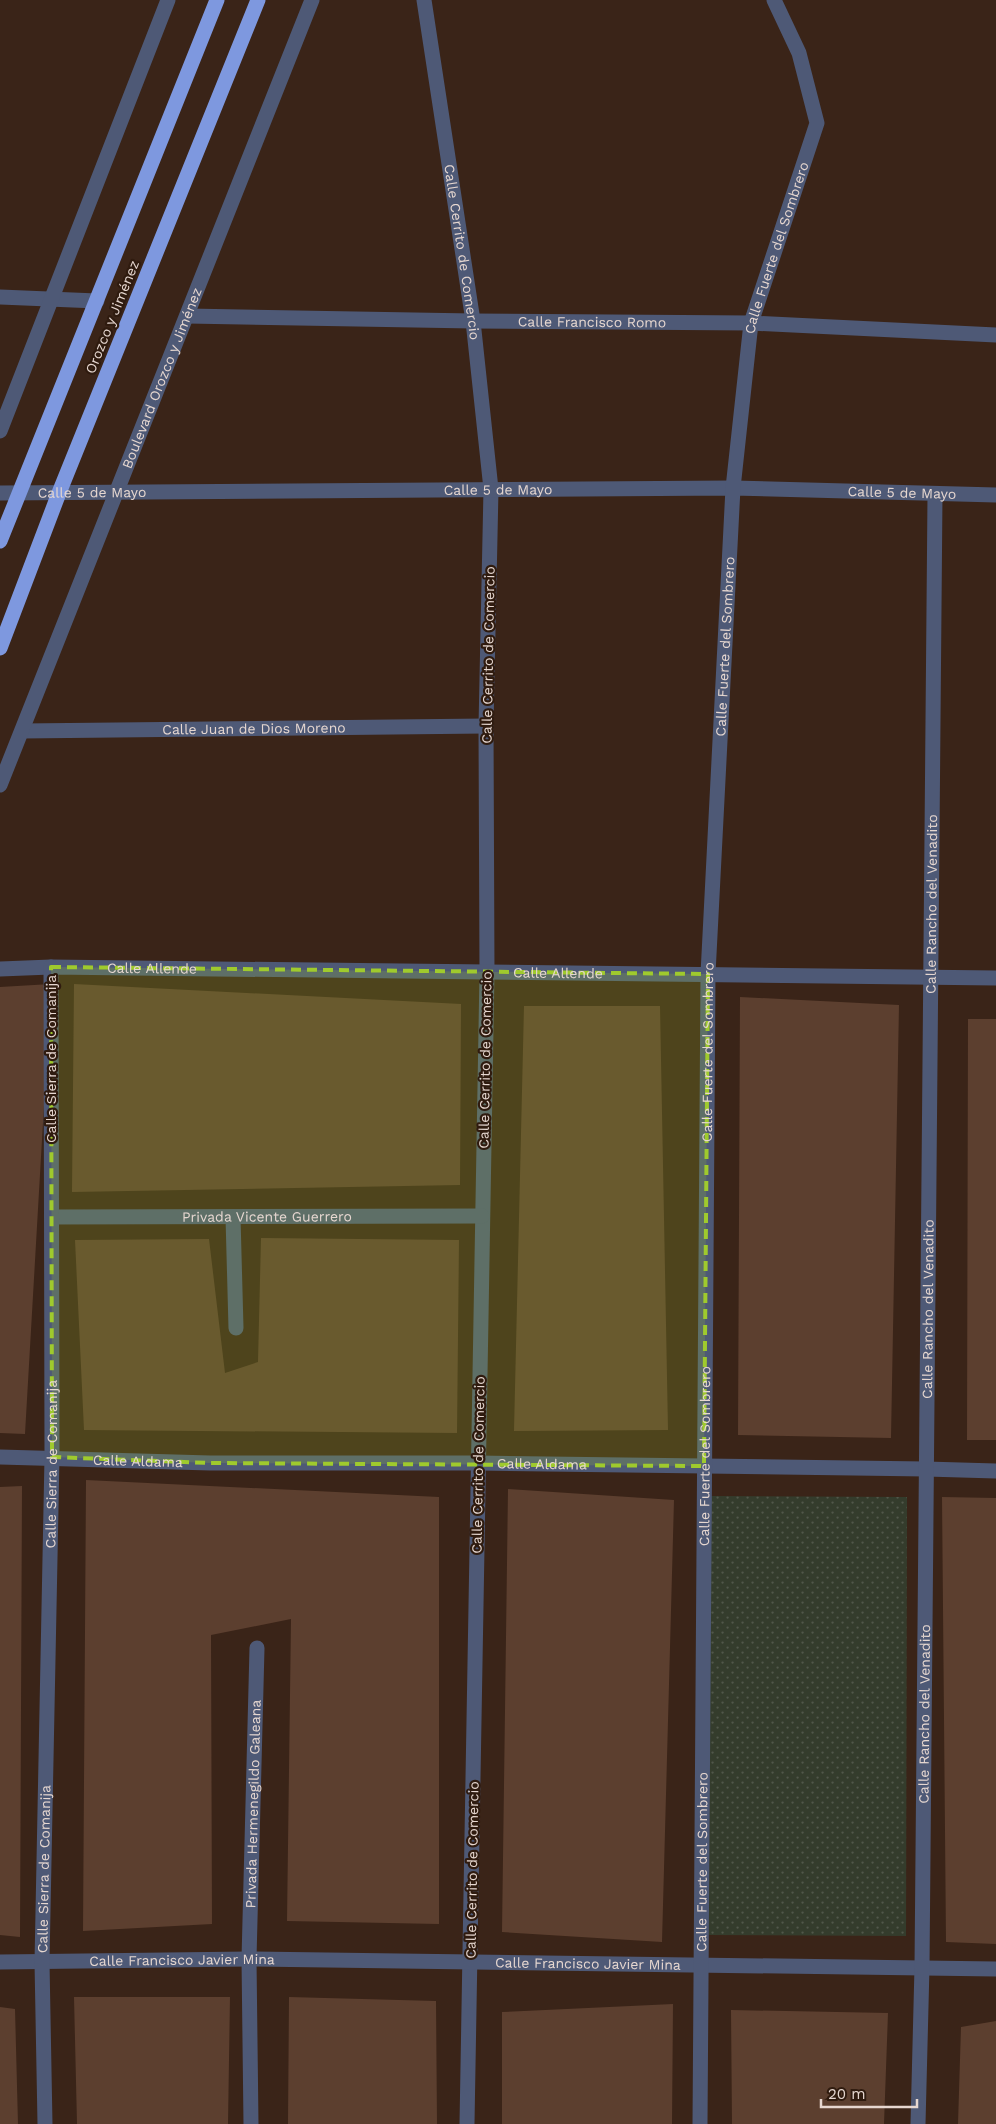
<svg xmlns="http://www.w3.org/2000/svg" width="996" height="2124" font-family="'Work Sans',sans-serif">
  <defs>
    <pattern id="park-dots" width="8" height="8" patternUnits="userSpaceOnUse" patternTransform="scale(1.25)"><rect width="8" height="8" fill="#343c2c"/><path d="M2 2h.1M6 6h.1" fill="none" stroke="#51574a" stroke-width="1.8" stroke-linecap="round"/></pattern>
  </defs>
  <rect width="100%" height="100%" fill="#3a2418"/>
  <path fill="url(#park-dots)" d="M710,1496L907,1497L906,1936L709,1935Z"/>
  <path fill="#5c3f2f" d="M51,984L25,1434L0,1433V987Z
    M74,984L461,1004L460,1185L72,1192Z
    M740,997L899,1005L891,1438L738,1435Z
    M524,1006H660L668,1430L514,1431Z
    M968,1019H996V1440H967Z
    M261,1238L459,1240L457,1433L84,1430L75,1240L209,1239L225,1373L258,1362Z
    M86,1480L439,1497V1924L287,1921L291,1619L211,1635L212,1924L83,1931Z
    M22,1486L20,1937L0,1935V1487Z
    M508,1489L674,1500L662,1942L502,1932Z
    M942,1497L996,1498V1944L946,1942Z
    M74,1997H230L228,2124H77Z
    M289,1997L436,2001L437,2124H288Z
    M673,2004L672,2124H502V2012Z
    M0,2007L15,2009L18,2124H0Z
    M731,2010L888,2013L884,2124H732Z
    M996,2021V2124H958L961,2027Z"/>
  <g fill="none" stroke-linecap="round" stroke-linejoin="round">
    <g stroke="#4e5976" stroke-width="15">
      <path id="s1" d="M424,0L473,321L491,489L486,726L487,972L467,2124"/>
      <path d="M0,297L97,301"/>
      <path id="s2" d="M187,316L473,321L751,323L996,335"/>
      <path d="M0,431L168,0"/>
      <path id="s3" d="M0,493L733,488L996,495"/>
      <path id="s4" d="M22,731L486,726"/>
      <path id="s5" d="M0,785L312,0"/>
      <path id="s6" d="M0,969L51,967L996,978"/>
      <path id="s7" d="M52,1217L482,1216"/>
      <path d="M233,1217L236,1328"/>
      <path id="s8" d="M0,1457L210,1463H478L926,1469L996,1471"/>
      <path id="s9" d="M0,1962L249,1959L996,1969"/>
      <path id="s10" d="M45,2124L42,1962L52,1457L51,967"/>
      <path id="s11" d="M251,2124L249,1959L257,1648"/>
      <path id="s12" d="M700,2124L708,974L733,488L751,323L817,123L799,53L774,0"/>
      <path id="s13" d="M918,2124L922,1967L935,495"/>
    </g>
    <path stroke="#7e98df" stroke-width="15" d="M0,541L217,0
      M0,648L59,493L258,0"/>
  </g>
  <path fill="#9fca2d" fill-opacity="0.2" stroke="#9fca2d" stroke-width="4" stroke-dasharray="10 6" stroke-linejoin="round" d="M51,967L708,974L704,1466L210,1463L52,1457Z"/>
  <g text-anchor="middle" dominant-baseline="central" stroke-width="4.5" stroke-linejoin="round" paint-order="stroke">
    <g font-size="14" fill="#e6d7d0" stroke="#2f1b0f">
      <text stroke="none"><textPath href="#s12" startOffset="1882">Calle Fuerte del Sombrero</textPath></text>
      <text stroke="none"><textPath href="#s1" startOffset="255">Calle Cerrito de Comercio</textPath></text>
      <text transform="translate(112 317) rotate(-68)">Orozco y Jiménez</text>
      <text stroke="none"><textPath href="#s2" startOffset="405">Calle Francisco Romo</textPath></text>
      <text stroke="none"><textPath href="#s5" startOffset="438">Boulevard Orozco y Jiménez</textPath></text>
      <text stroke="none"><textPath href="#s3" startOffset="498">Calle 5 de Mayo</textPath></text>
      <text stroke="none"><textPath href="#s3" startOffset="92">Calle 5 de Mayo</textPath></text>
      <text stroke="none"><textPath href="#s3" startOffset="902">Calle 5 de Mayo</textPath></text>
      <text stroke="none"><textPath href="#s12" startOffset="1478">Calle Fuerte del Sombrero</textPath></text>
      <text transform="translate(488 655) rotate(-89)">Calle Cerrito de Comercio</text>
      <text stroke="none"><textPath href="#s4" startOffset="232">Calle Juan de Dios Moreno</textPath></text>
      <text stroke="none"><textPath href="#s13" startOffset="1220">Calle Rancho del Venadito</textPath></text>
      <text stroke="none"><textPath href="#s6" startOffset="152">Calle Allende</textPath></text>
      <text stroke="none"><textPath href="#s6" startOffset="558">Calle Allende</textPath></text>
      <text stroke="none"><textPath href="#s12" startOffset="1072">Calle Fuerte del Sombrero</textPath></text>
      <text transform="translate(51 1059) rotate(-90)">Calle Sierra de Comanija</text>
      <text transform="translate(485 1060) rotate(-89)">Calle Cerrito de Comercio</text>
      <text stroke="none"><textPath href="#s7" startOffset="215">Privada Vicente Guerrero</textPath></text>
      <text stroke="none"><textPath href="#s13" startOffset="815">Calle Rancho del Venadito</textPath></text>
      <text stroke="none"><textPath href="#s12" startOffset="668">Calle Fuerte del Sombrero</textPath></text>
      <text stroke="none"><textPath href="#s8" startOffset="138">Calle Aldama</textPath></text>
      <text stroke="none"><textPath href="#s10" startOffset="660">Calle Sierra de Comanija</textPath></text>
      <text stroke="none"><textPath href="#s8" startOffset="542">Calle Aldama</textPath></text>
      <text transform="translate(478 1465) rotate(-89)">Calle Cerrito de Comercio</text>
      <text stroke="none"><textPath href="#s13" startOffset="410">Calle Rancho del Venadito</textPath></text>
      <text stroke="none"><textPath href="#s11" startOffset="320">Privada Hermenegildo Galeana</textPath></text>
      <text stroke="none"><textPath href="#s12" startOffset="262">Calle Fuerte del Sombrero</textPath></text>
      <text stroke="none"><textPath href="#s10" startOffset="255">Calle Sierra de Comanija</textPath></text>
      <text transform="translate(472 1870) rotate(-89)">Calle Cerrito de Comercio</text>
      <text stroke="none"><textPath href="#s9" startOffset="182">Calle Francisco Javier Mina</textPath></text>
      <text stroke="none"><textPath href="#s9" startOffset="588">Calle Francisco Javier Mina</textPath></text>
    </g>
  </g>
  <path d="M821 2099v8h96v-8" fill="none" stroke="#e6d7d0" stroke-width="2.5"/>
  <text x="828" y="2099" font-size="15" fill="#e6d7d0" stroke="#2f1b0f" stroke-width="4" paint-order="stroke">20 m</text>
</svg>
